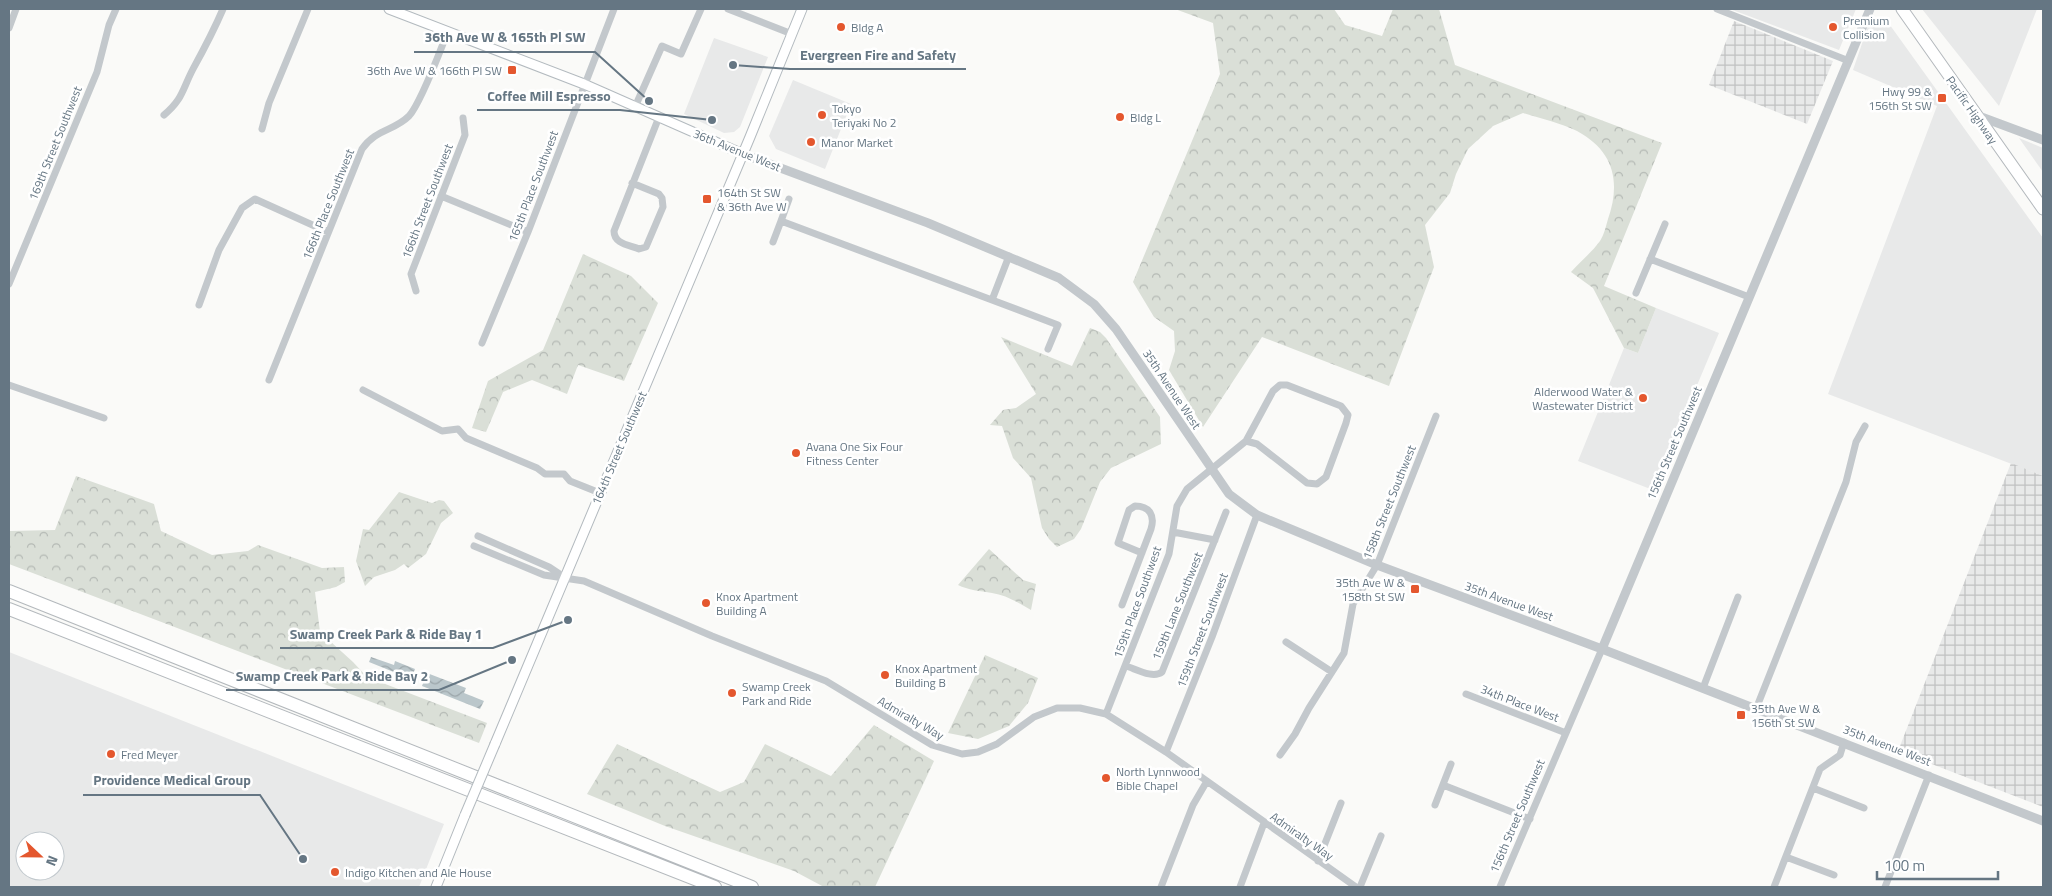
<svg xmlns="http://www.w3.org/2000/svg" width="2052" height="896" font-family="'Titillium Web',sans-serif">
  <defs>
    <pattern id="industrial-grid" width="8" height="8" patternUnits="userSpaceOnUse" patternTransform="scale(1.25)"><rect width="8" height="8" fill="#e8e9e9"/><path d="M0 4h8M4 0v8" fill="none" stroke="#c0c1c2"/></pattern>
    <pattern id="forest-crowns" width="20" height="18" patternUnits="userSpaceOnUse" patternTransform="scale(1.25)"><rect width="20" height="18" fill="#dadfd7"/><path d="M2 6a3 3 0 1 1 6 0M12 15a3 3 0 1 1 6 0" fill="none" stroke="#b4b9b4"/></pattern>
    <pattern id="water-waves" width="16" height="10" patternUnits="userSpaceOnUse" patternTransform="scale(1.25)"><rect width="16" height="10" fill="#bbc7cb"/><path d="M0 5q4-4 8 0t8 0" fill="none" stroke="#9ca6aa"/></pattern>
  </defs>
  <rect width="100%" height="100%" fill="#fafaf8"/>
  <path fill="#e8e9e9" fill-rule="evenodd" d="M1730,9H1856L1839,50Z
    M1922,9H2037L1999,106Z
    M1879,18L1887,21L2043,238V476L1828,394L1937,106L1853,70L1869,23Z
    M714,38L768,57L740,127L734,132L724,133L684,114Z
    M793,80L851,104L825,169L776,149L769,136Z
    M2019,138L2043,148V172Z
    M1656,308L1719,333L1653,490L1578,461L1624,348L1638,353Z
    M9,652L444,824L419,887H9ZM25,841H55V871H25Z"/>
  <path fill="url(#industrial-grid)" d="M1734,21L1833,61L1807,124L1709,85Z
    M2011,463L2043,476V807L1898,751Z"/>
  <path fill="url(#forest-crowns)" d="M1175,9H1334L1345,25L1382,36L1393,9H1439L1455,65L1662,143L1604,286L1656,308L1638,353L1624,348L1593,288L1571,272C1580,262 1592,252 1600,241C1604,235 1606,226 1608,219C1621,182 1614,151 1577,131C1561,123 1541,119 1523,113L1493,126L1468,149L1456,174L1450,193L1425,225L1434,267L1389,386L1262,337L1203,427L1169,370L1175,351L1174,331L1154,317L1133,282L1220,74L1213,23Z
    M583,254L631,276L658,303L624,381L578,365L567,394L532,380L503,392L486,432L472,428L488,381L543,350Z
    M1090,328L1100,332L1106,338L1160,417L1161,444L1111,468L1100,482L1081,529L1074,539L1057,547L1049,539L1042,528L1031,478L1013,458L1002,426L990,425L1003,410L1016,408L1036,394L1001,337L1072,366Z
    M76,476L154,504L161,531L212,555L248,551L258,545L322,568L344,567L345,582L336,587L315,592L320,632L353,662L367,677L487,723L479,743L9,564V531L55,530Z
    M399,492L432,503L439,500L444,501L453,513L441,523L426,554L408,568L404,564L395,570L374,577L365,586L356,561L363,529L369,530Z
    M989,549L1023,580L1036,584L1031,610C1019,603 1006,595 992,593C980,591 968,590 958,585Z
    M985,655L1038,678L1028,703L1009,726L978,739L948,733Z
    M874,725L934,761L875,887H824L794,871L665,826L587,794L617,744L720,792L744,782L765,744L831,776Z"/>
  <path fill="url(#water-waves)" d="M371,657L394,665L395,661L415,669L411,679L369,662Z
    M427,673L466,688L464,693L484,701L480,709L422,686Z"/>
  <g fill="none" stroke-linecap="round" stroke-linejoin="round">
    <defs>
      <path id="secondary" d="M389,9L584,84L743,154
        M495,744L750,137L802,9
        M436,887L465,815"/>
      <path id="trunk" d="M1902,9L2043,209"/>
      <path id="motorway" d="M9,591L752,887
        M9,609L715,887"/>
    </defs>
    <use href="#secondary" stroke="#b3babf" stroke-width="11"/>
    <use href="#trunk" stroke="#b4b9bd" stroke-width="13"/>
    <use href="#motorway" stroke="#b4b9bd" stroke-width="14"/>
    <path stroke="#c3c8cc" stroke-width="7" d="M728,9L792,34
      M1717,9L1849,61
      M9,28L16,9
      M635,107L662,46L681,54L701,9
      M164,115C183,99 182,90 193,69C204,49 214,30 223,9
      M262,129L269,103L308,9
      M632,183L659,194L662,198L663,207L646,247L639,249C629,245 614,244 614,231L659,117
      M441,196L528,232
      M781,221L789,199
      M773,242L781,221L992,300L1009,256
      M1650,259L1749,297
      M9,284L97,72L109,25L116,9
      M416,291L411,274L465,135L463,118
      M1636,293L1665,224
      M992,300L1058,325L1048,349
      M199,305L219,250L242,208L255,199L328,232
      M482,343L528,232L614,9
      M269,380L362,149C376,129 394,131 409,116C421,103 440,51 448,31
      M9,385L104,418
      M363,390L442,431L458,429L466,438L537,468L545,474H564L570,481L600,493
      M1173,532L1215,540
      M478,536L549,567L564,577
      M474,546L544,575L584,581L712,636L826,681L932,745L962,754L978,752L997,744L1034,717L1057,708H1080L1106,714L1166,752L1356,887
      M1122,605L1151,529C1155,516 1150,506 1135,506L1129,510L1118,543L1142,553
      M1286,642L1332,672
      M1126,666C1136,669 1153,679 1162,672L1226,512
      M1703,688L1738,597
      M1466,694L1566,733
      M1756,709L1846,482L1856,442L1865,426
      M1106,714L1169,554L1177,506L1187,489L1246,441L1273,391L1280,385H1287L1341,406L1348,415L1346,423L1326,477L1317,484L1307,483L1257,444L1246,441
      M1166,752L1212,637L1257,515
      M1280,755L1295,734L1309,708L1344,653L1353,604L1377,565L1436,416
      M1443,785L1530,819
      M1813,788L1864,808
      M1435,805L1451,764
      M1786,857L1834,875
      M1318,861L1341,803
      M1161,887L1193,805L1207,781
      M1240,887L1264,823
      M1360,887L1381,836
      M1500,887L1602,649
      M1774,887L1820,769L1840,755L1844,742
      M1885,887L1929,775"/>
    <path stroke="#c3c8cc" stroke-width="9" d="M1976,115L2043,140
      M743,154L928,223L1059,278L1094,304L1116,329L1229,494L1257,515L1377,565L1602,649L2043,821
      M1602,649L1870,9"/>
    <use href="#secondary" stroke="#fff" stroke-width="9"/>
    <use href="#trunk" stroke="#fff" stroke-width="11"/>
    <use href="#motorway" stroke="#fff" stroke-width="12"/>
    <defs>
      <path id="secondary-bridge" d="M465,815L495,744"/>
    </defs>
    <use href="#secondary-bridge" stroke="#b3babf" stroke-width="11" stroke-linecap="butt"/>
    <use href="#secondary-bridge" stroke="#fff" stroke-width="9"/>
  </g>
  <g fill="#e4572e" stroke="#fff" stroke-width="2">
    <circle cx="841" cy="27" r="5"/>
    <circle cx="1833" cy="27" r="5"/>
    <rect x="507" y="65" width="10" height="10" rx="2.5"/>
    <rect x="1937" y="93" width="10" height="10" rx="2.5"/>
    <circle cx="822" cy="115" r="5"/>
    <circle cx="1120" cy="117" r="5"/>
    <circle cx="811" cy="142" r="5"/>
    <rect x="702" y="194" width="10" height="10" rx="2.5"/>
    <circle cx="1643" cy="398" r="5"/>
    <circle cx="796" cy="453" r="5"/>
    <rect x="1410" y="584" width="10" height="10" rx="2.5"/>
    <circle cx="706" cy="603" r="5"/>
    <circle cx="885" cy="675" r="5"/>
    <circle cx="732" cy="693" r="5"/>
    <rect x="1736" y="710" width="10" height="10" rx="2.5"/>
    <circle cx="111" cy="754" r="5"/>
    <circle cx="1106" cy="778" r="5"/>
    <circle cx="335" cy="872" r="5"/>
  </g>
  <g text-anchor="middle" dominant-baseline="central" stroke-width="5" stroke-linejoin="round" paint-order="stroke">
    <g font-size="12" fill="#657683" stroke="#fff" text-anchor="start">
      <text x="1843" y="20">Premium<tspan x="1843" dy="14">Collision</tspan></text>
      <text x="851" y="27">Bldg A</text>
      <text x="502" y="70" text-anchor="end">36th Ave W &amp; 166th Pl SW</text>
      <text x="1932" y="91" text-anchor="end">Hwy 99 &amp;<tspan x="1932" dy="14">156th St SW</tspan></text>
      <text x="832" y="108">Tokyo<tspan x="832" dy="14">Teriyaki No 2</tspan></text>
      <text x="1130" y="117">Bldg L</text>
      <text x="821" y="142">Manor Market</text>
      <text x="717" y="192">164th St SW<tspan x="717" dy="14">&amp; 36th Ave W</tspan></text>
      <text x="1633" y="391" text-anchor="end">Alderwood Water &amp;<tspan x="1633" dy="14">Wastewater District</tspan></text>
      <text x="806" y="446">Avana One Six Four<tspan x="806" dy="14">Fitness Center</tspan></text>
      <text x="1405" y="582" text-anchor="end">35th Ave W &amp;<tspan x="1405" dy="14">158th St SW</tspan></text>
      <text x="716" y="596">Knox Apartment<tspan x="716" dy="14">Building A</tspan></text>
      <text x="895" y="668">Knox Apartment<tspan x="895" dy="14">Building B</tspan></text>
      <text x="742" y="686">Swamp Creek<tspan x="742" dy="14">Park and Ride</tspan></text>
      <text x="1751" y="708">35th Ave W &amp;<tspan x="1751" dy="14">156th St SW</tspan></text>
      <text x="121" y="754">Fred Meyer</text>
      <text x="1116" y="771">North Lynnwood<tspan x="1116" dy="14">Bible Chapel</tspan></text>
      <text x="345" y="872">Indigo Kitchen and Ale House</text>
    </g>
    <g font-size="12" fill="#657683" stroke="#fff">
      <text transform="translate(1972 110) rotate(55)">Pacific Highway</text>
      <text transform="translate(55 143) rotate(-68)">169th Street Southwest</text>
      <text transform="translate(737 150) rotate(22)">36th Avenue West</text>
      <text transform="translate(533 186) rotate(-69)">165th Place Southwest</text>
      <text transform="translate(427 201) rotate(-69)">166th Street Southwest</text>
      <text transform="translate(328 204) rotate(-68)">166th Place Southwest</text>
      <text transform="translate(1172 389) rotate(56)">35th Avenue West</text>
      <text transform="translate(1674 443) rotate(-67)">156th Street Southwest</text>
      <text transform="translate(619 448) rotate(-67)">164th Street Southwest</text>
      <text transform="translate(1389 502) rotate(-68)">158th Street Southwest</text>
      <text transform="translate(1509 601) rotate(20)">35th Avenue West</text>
      <text transform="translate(1137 602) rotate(-70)">159th Place Southwest</text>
      <text transform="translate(1177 606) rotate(-68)">159th Lane Southwest</text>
      <text transform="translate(1202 630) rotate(-69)">159th Street Southwest</text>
      <text transform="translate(1520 703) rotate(21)">34th Place West</text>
      <text transform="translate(911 718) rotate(30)">Admiralty Way</text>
      <text transform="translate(1887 745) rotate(21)">35th Avenue West</text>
      <text transform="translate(1517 816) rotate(-67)">156th Street Southwest</text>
      <text transform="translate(1302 836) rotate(35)">Admiralty Way</text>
    </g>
  </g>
  <path fill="none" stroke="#657683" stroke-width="2" d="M649 101L595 52H414M733 65L790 69H966M712 120L620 110H477M568 620L493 648H280M512 660L439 690H226M303 859L260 795H83"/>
  <g fill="#657683" stroke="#fff" stroke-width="2">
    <circle cx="649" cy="101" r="5"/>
    <circle cx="733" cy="65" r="5"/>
    <circle cx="712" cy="120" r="5"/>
    <circle cx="568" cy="620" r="5"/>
    <circle cx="512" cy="660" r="5"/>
    <circle cx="303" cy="859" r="5"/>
  </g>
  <g font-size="14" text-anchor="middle" font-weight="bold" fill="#657683" stroke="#fff" stroke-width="5" stroke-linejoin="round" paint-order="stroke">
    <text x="505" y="42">36th Ave W &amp; 165th Pl SW</text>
    <text x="878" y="60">Evergreen Fire and Safety</text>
    <text x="549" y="101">Coffee Mill Espresso</text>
    <text x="386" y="639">Swamp Creek Park &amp; Ride Bay 1</text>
    <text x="332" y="681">Swamp Creek Park &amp; Ride Bay 2</text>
    <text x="172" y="785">Providence Medical Group</text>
  </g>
  <rect width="2052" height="896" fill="none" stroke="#657683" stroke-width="20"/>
  <g transform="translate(40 856) rotate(112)"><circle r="24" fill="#ffffff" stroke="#c1c8cd"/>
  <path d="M0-4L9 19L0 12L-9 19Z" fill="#e4572e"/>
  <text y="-8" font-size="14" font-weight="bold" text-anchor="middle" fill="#657683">N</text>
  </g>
  <path d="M1877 871v8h121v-8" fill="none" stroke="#657683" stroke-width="2.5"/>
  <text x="1884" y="871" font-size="15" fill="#657683" stroke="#ffffff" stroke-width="4" paint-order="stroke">100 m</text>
</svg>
